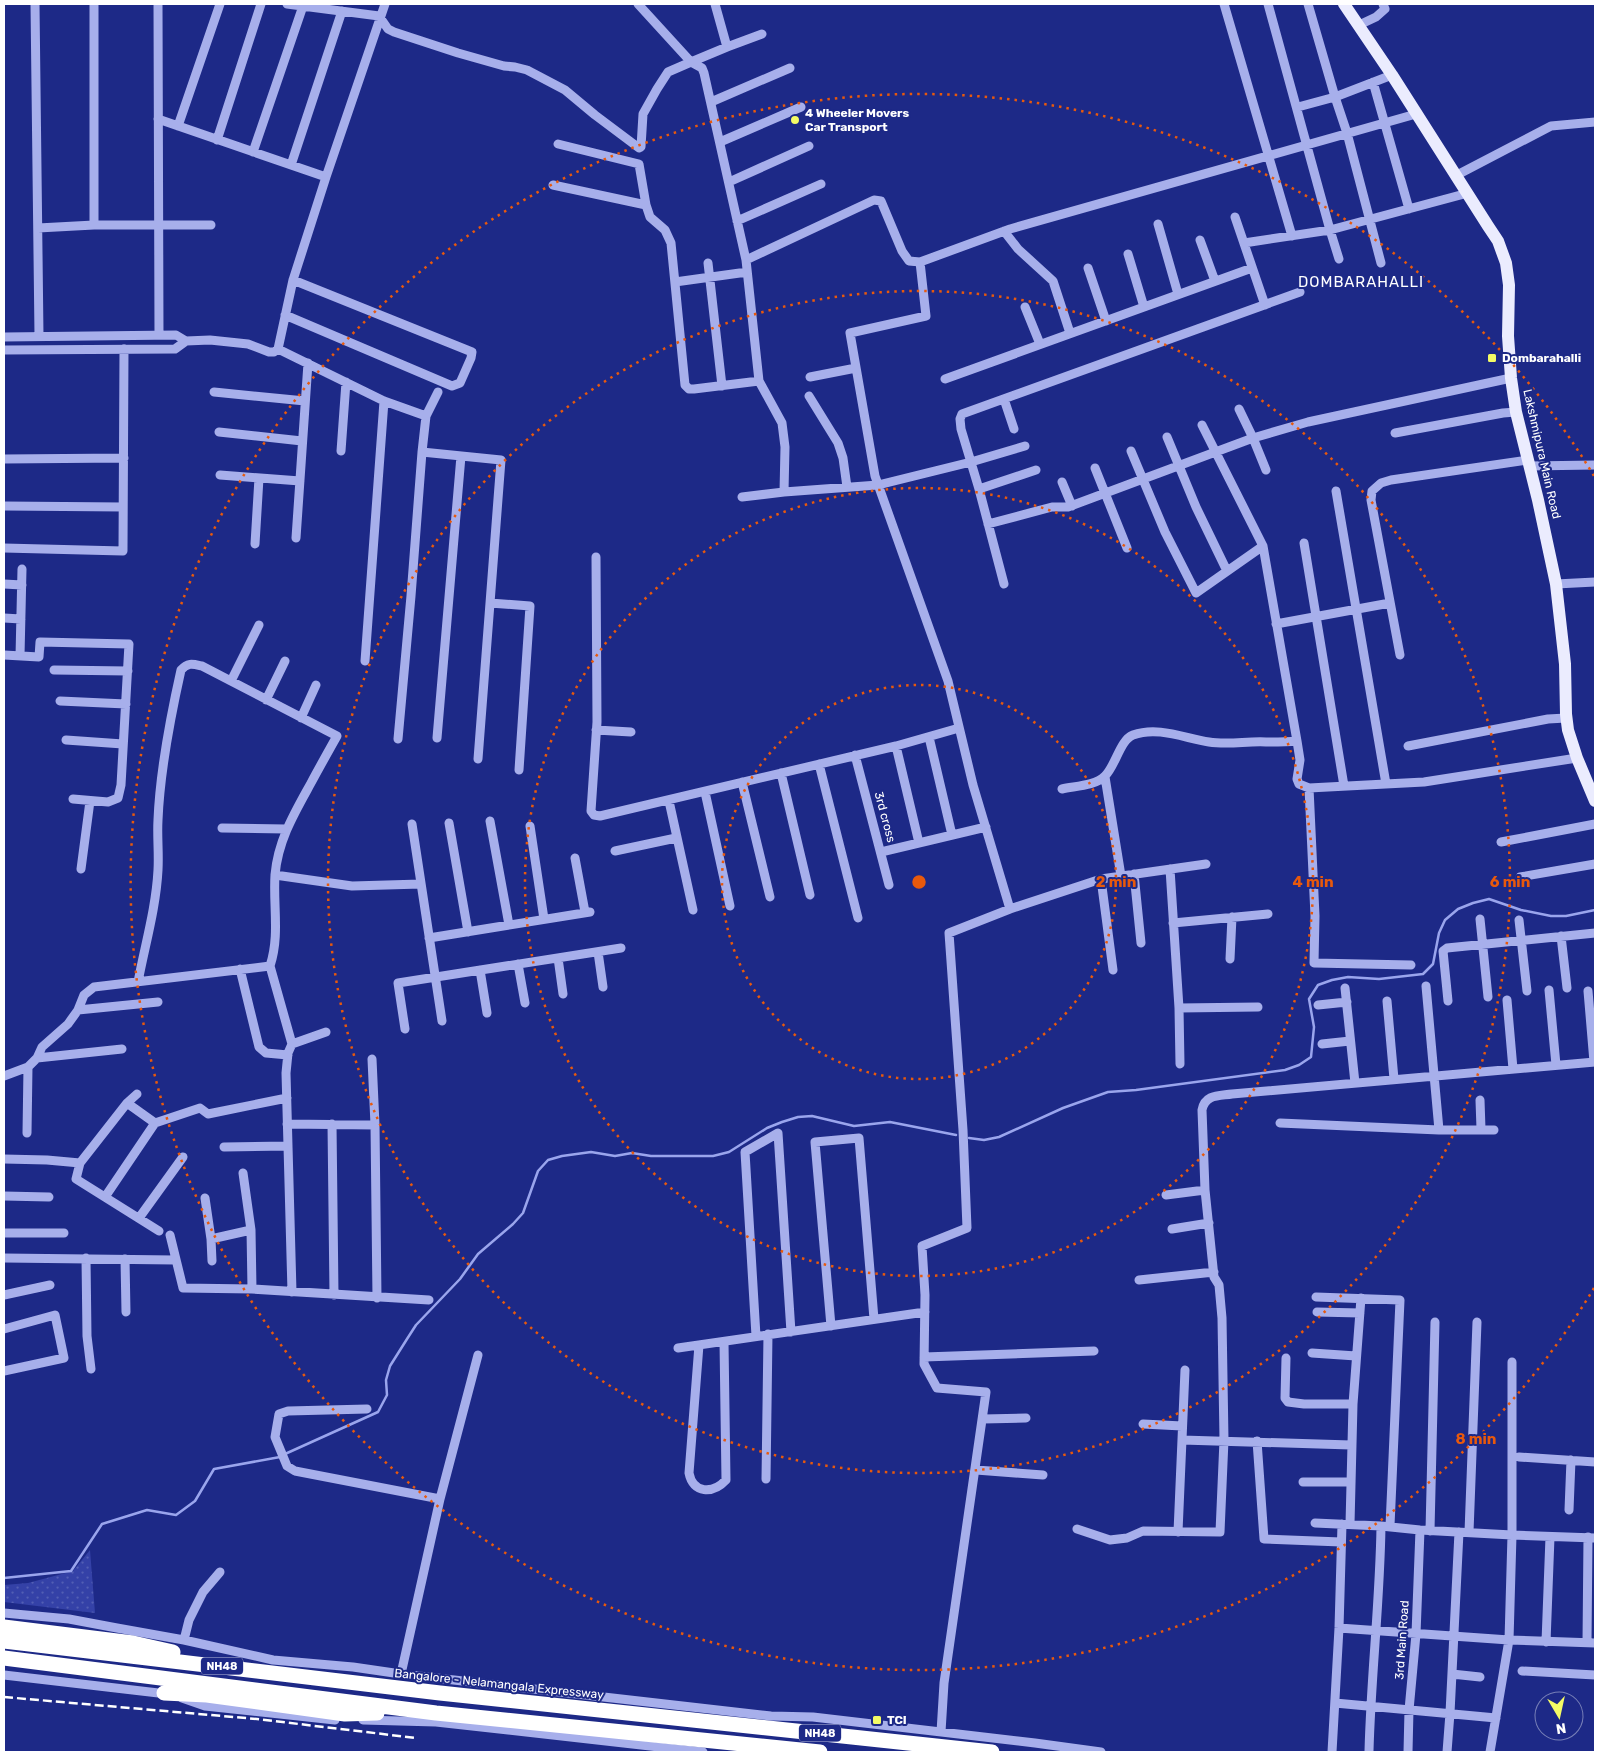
<svg xmlns="http://www.w3.org/2000/svg" width="1599" height="1756" font-family="Rubik,sans-serif">
  <defs>
    <pattern id="grass-dots" width="8" height="8" patternUnits="userSpaceOnUse" patternTransform="scale(1.25)"><rect width="8" height="8" fill="#3441a7"/><path d="M2 2h.1M6 6h.1" fill="none" stroke="#525eb4" stroke-width="1.8" stroke-linecap="round"/></pattern>
  </defs>
  <rect width="100%" height="100%" fill="#1d2987"/>
  <path fill="url(#grass-dots)" d="M90,1550L95,1613L4,1602V1585L28,1583L73,1571Z"/>
  <g fill="none" stroke-linecap="round" stroke-linejoin="round">
    <path stroke="#9aa5ed" stroke-width="2.5" d="M969,1138L984,1140L999,1137L1063,1108L1108,1092L1136,1090L1285,1070L1299,1065L1311,1057L1314,1027L1309,999L1318,985L1332,980L1348,977L1379,979L1423,974L1433,964L1439,933L1445,920L1458,909L1473,903L1489,899L1521,910L1551,916H1566L1595,910
      M285,1454L378,1412L387,1395L386,1380L390,1366L407,1339L416,1325L460,1279L478,1254L513,1224L523,1213L538,1171L548,1160L562,1156L591,1152L615,1156L632,1153L651,1156H713L729,1152L767,1128L782,1122L798,1117L812,1116L854,1126L890,1122L956,1135
      M4,1578L71,1571L102,1524L147,1510L176,1515L195,1501L214,1469L280,1457"/>
    <path stroke="#a7afeb" stroke-width="9" d="M35,4L39,336
      M94,4V225H211
      M158,4L159,335
      M287,4L379,16L388,29L394,32L458,53L504,66L515,67L527,70L565,90L595,115L639,148L641,147L643,114L657,89L668,72L691,62L638,4
      M715,4L727,47
      M1224,4L1292,236
      M1268,4L1330,230L1339,259
      M1308,4L1335,97L1392,75
      M1359,25L1376,17L1385,9L1383,4
      M762,34L727,47L691,62L702,68L704,73L746,260L759,381L782,423L785,447L784,492
      M1373,82L1409,209
      M711,102L790,68
      M1298,107L1335,97L1347,133L1381,263
      M158,119L326,177
      M178,126L220,4
      M217,140L261,4
      M720,142L801,107
      M558,144L639,164L646,205L650,217L665,230L671,243L685,385L689,389H694L759,381
      M253,152L303,6
      M291,165L342,11
      M1457,175L1551,126L1595,122
      M729,182L809,146
      M553,185L646,205
      M1235,217L1265,305
      M737,221L821,184
      M1158,224L1178,294
      M38,228L94,225
      M1004,231L1018,249L1053,281L1070,333
      M1200,240L1215,281
      M1244,243L1330,230L1468,193
      M1128,254L1144,307
      M746,260L874,200L881,201L902,251L909,261L920,262
      M708,263L722,386
      M1088,268L1106,321
      M293,280L326,177L385,4
      M675,282L747,272
      M1025,307L1040,344
      M285,315L452,386L460,383L471,358L472,352L293,280L278,349L384,401L426,416L422,452
      M4,337L176,335L186,341
      M4,350L175,349L186,341L210,340L248,344L269,352H274L278,349
      M810,377L856,368
      M945,379L1252,268
      M214,392L305,401
      M809,396L838,443L843,458L847,487
      M1004,399L1014,429
      M1239,409L1253,438L1266,470
      M426,416L438,392
      M1202,425L1263,546L1297,741
      M219,432L302,441
      M1395,433L1503,413L1516,412
      M1167,437L1196,507L1227,571
      M341,451L346,382
      M1131,451L1165,532L1196,593L1263,546
      M4,459L124,458
      M1529,466L1595,465
      M1095,468L1127,548
      M220,475L300,481
      M1062,482L1072,506
      M979,489L1036,470
      M1336,491L1386,784
      M742,497L784,492L878,485L971,462L1025,446
      M4,506L123,507
      M988,524L1052,507H1068L1253,438L1308,422L1511,378
      M296,538L308,363
      M1304,543L1344,786
      M255,544L259,478
      M4,548L123,551L124,349
      M596,557L597,722L591,811L594,815L600,816L896,746L959,728
      M4,584L22,585
      M1004,584L979,489L961,429L960,419L962,414L1300,292
      M1556,584L1595,582
      M490,603L530,606L519,770
      M4,618L21,619
      M1276,624L1390,603
      M4,655L39,657L40,642L129,644L121,785L118,798L108,802L73,799
      M1400,655L1371,500L1372,491L1381,483L1391,480L1528,460
      M20,656L22,569
      M365,661L384,401
      M54,670L128,671
      M231,681L259,625
      M266,700L285,661
      M60,701L126,704
      M301,718L316,685
      M596,730L631,732
      M929,737L952,835
      M437,738L461,456
      M398,739L411,596L422,452L501,460L478,759
      M66,740L123,744
      M896,746L919,843
      M1408,746L1548,719L1566,718
      M855,755L889,885
      M819,764L858,918
      M781,773L810,895
      M1105,777L1121,876
      M742,782L770,897
      M1309,788L1315,916L1314,963L1411,965
      M1062,789C1075,786 1095,786 1105,776C1116,765 1120,740 1133,735C1158,726 1184,738 1209,742C1228,745 1247,741 1266,742C1277,742 1286,742 1297,741L1300,760L1297,779L1299,784L1309,788L1424,782L1577,758
      M705,792L730,906
      M669,801L693,910
      M490,821L509,925
      M449,823L468,932
      M412,824L442,1021
      M530,826L544,919
      M222,828L286,829
      M1501,842L1595,824
      M615,851L676,838
      M881,852L986,827
      M575,858L585,912
      M81,869L90,801
      M1170,869L1179,1008L1180,1064
      M1134,874L1141,943
      M275,875L352,886L421,884
      M1520,877L1595,864
      M1101,879L1113,970
      M1010,909L1101,879L1206,864
      M1480,919L1488,997
      M1519,920L1527,991
      M1173,923L1268,914
      M1561,936L1567,988
      M429,938L590,912
      M598,952L603,987
      M558,958L563,994
      M1230,959L1232,917
      M518,964L525,1003
      M240,969L259,1047L266,1053L288,1055
      M480,970L487,1013
      M138,982C145,945 156,908 158,870C159,853 157,837 158,820C160,770 170,719 181,670C188,662 193,664 202,666L337,736C328,752 319,768 311,783C295,812 278,840 275,875C273,906 280,936 270,966
      M1426,986L1439,1130
      M1345,988L1355,1083
      M1549,990L1556,1065
      M1588,991L1594,1062
      M1507,1000L1513,1069
      M1387,1001L1394,1079
      M1448,1001L1443,951L1447,948L1595,933
      M1318,1005L1347,1002
      M1179,1008L1258,1007
      M78,1010L158,1002
      M405,1029L398,983L621,948
      M292,1044L326,1032
      M1322,1044L1350,1041
      M37,1058L122,1049
      M372,1059L375,1125L377,1298
      M4,1076L28,1067L37,1058L42,1047L68,1024L78,1010L84,995L94,987L270,966L292,1044L288,1053L286,1073L292,1292
      M1480,1100L1481,1129
      M127,1103L137,1094
      M1280,1123L1439,1130H1494
      M287,1124L375,1125
      M332,1124L334,1295
      M27,1133L28,1067
      M224,1147L288,1146
      M4,1159L47,1160L80,1163
      M243,1173L251,1230L252,1289
      M1166,1195L1205,1190
      M4,1196L49,1197
      M105,1197L155,1123
      M205,1198L211,1239
      M139,1218L183,1157
      M1172,1229L1209,1223
      M159,1231L76,1179L80,1163L127,1103L155,1123L200,1108L208,1114L287,1098
      M4,1233H64
      M170,1235L183,1288L252,1289L429,1300
      M4,1258L175,1260
      M86,1258L87,1336L91,1369
      M125,1259L126,1312
      M212,1261L211,1239L251,1230
      M1139,1280L1214,1272
      M4,1295L50,1285
      M1316,1297L1400,1300L1390,1526
      M1317,1312L1360,1313
      M831,1326L815,1142L859,1138L874,1319
      M4,1329L55,1315L64,1358L4,1371
      M756,1336L745,1152L778,1133L791,1332
      M699,1345L689,1473C693,1494 713,1494 726,1480L724,1342
      M678,1348L925,1312
      M1312,1353L1356,1356
      M924,1357L1094,1351
      M1286,1358L1285,1398L1288,1402L1304,1404H1353
      M367,1409L288,1411L279,1414L275,1437L287,1466L295,1471L440,1499
      M983,1419L1026,1418
      M1143,1424L1182,1426
      M1182,1440L1351,1445
      M1257,1441L1264,1539L1341,1542
      M1519,1457L1595,1462
      M976,1470L1043,1475
      M766,1479L768,1334
      M1303,1482H1350
      M1569,1510L1571,1460
      M1315,1523L1381,1526L1420,1530L1512,1535L1595,1538
      M1350,1524L1353,1404L1361,1298
      M1077,1529L1110,1540L1127,1538L1143,1531L1220,1532L1224,1440L1222,1318L1219,1285L1214,1277L1205,1190L1202,1110C1205,1094 1219,1096 1232,1094L1595,1062
      M1430,1531L1435,1322
      M1178,1532L1185,1370
      M1469,1532L1477,1322
      M4,1613L69,1619L117,1628L184,1640L273,1660L353,1667L401,1674L771,1716L813,1717L1035,1743L1101,1752
      M1339,1628L1509,1640L1595,1643
      M184,1640L189,1620L203,1592L220,1572
      M1546,1642L1550,1537
      M1587,1642L1588,1537
      M1522,1671L1595,1675
      M401,1674L440,1499L478,1355
      M1452,1674L1480,1677
      M4,1675L167,1694
      M182,1698L205,1706L335,1720
      M1335,1703L1496,1718
      M363,1720L436,1722L703,1752
      M941,1732L944,1683L986,1392L937,1388L924,1364L925,1295L922,1246L967,1228L963,1130L949,933L1010,909L973,785L948,681L875,476L850,333L926,316L920,262L1010,229L1416,114
      M1369,1751C1371,1675 1380,1601 1381,1526
      M1332,1752L1339,1628L1342,1524
      M1408,1752L1409,1710L1416,1634L1420,1530
      M1447,1752L1450,1713L1459,1532
      M1490,1752L1509,1640L1512,1535V1362"/>
    <path stroke="#ebecfe" stroke-width="12" d="M1344,4L1392,75L1488,226L1498,241L1506,263L1509,285L1508,336L1511,378L1516,412L1538,500L1556,584L1565,664L1566,714L1568,730L1577,758L1595,801"/>
    <path stroke="#fff" stroke-width="15" d="M4,1627L133,1643L173,1652
      M4,1641L440,1693L992,1752
      M4,1658L436,1713L820,1752
      M164,1693L207,1695L345,1714L377,1713"/>
    <path stroke="#fff" stroke-width="2.5" stroke-dasharray="9 4" stroke-linecap="butt" d="M4,1697L257,1719L416,1738"/>
  </g>
  <g fill="none" stroke="#e8590c" stroke-width="2.5" stroke-dasharray="2.5 5">
    <circle cx="919" cy="882" r="197"/>
    <circle cx="919" cy="882" r="394"/>
    <circle cx="919" cy="882" r="591"/>
    <path d="M1594 1288A788 788 0 1 1 1594 476"/>
  </g>
  <g fill="#f4fb65" stroke="#1d2987" stroke-width="2">
    <circle cx="795" cy="120" r="5"/>
    <rect x="1487" y="353" width="10" height="10" rx="2.5"/>
    <rect x="872" y="1715" width="10" height="10" rx="2.5"/>
  </g>
  <g text-anchor="middle" dominant-baseline="central" stroke-width="4" stroke-linejoin="round" paint-order="stroke">
    <g fill="#1d2987" stroke="#bbbfdb" stroke-width="1">
      <rect x="201" y="1657.5" width="42" height="17" rx="4"/>
      <rect x="799" y="1724.5" width="42" height="17" rx="4"/>
    </g>
    <g font-size="11" font-weight="bold" fill="#fff">
      <text x="222" y="1666">NH48</text>
      <text x="820" y="1733">NH48</text>
    </g>
    <g font-size="12" font-weight="bold" fill="#fff" stroke="#1d2987" text-anchor="start">
      <text x="805" y="113">4 Wheeler Movers<tspan x="805" dy="14">Car Transport</tspan></text>
      <text x="1502" y="358">Dombarahalli</text>
      <text x="887" y="1720">TCI</text>
    </g>
    <g font-size="12" fill="#fff" stroke="#1d2987">
      <text transform="translate(1542 454) rotate(77)">Lakshmipura Main Road</text>
      <text transform="translate(885 817) rotate(75)">3rd cross</text>
      <text transform="translate(1402 1640) rotate(-86)">3rd Main Road</text>
      <text transform="translate(499 1684) rotate(6)">Bangalore - Nelamangala Expressway</text>
    </g>
    <g font-size="15" letter-spacing="1" fill="#fff" stroke="#1d2987">
      <text x="1361" y="282">DOMBARAHALLI</text>
    </g>
  </g>
  <circle cx="919" cy="882" r="8" fill="#e8590c" stroke="#1d2987" stroke-width="2.5"/>
  <g font-size="15" text-anchor="middle" font-weight="bold" fill="#e8590c" stroke="#1d2987" stroke-width="4" stroke-linejoin="round" paint-order="stroke">
    <text x="1116" y="887">2 min</text>
    <text x="1313" y="887">4 min</text>
    <text x="1510" y="887">6 min</text>
    <text x="1476" y="1444">8 min</text>
  </g>
  <rect width="1599" height="1756" fill="none" stroke="#ffffff" stroke-width="10"/>
  <g transform="translate(1559 1716) rotate(171)"><circle r="24" fill="#1d2987" stroke="#777fb7"/>
  <path d="M0-4L9 19L0 12L-9 19Z" fill="#f4fb65"/>
  <text y="-8" font-size="14" font-weight="bold" text-anchor="middle" fill="#ffffff">N</text>
  </g>
</svg>
